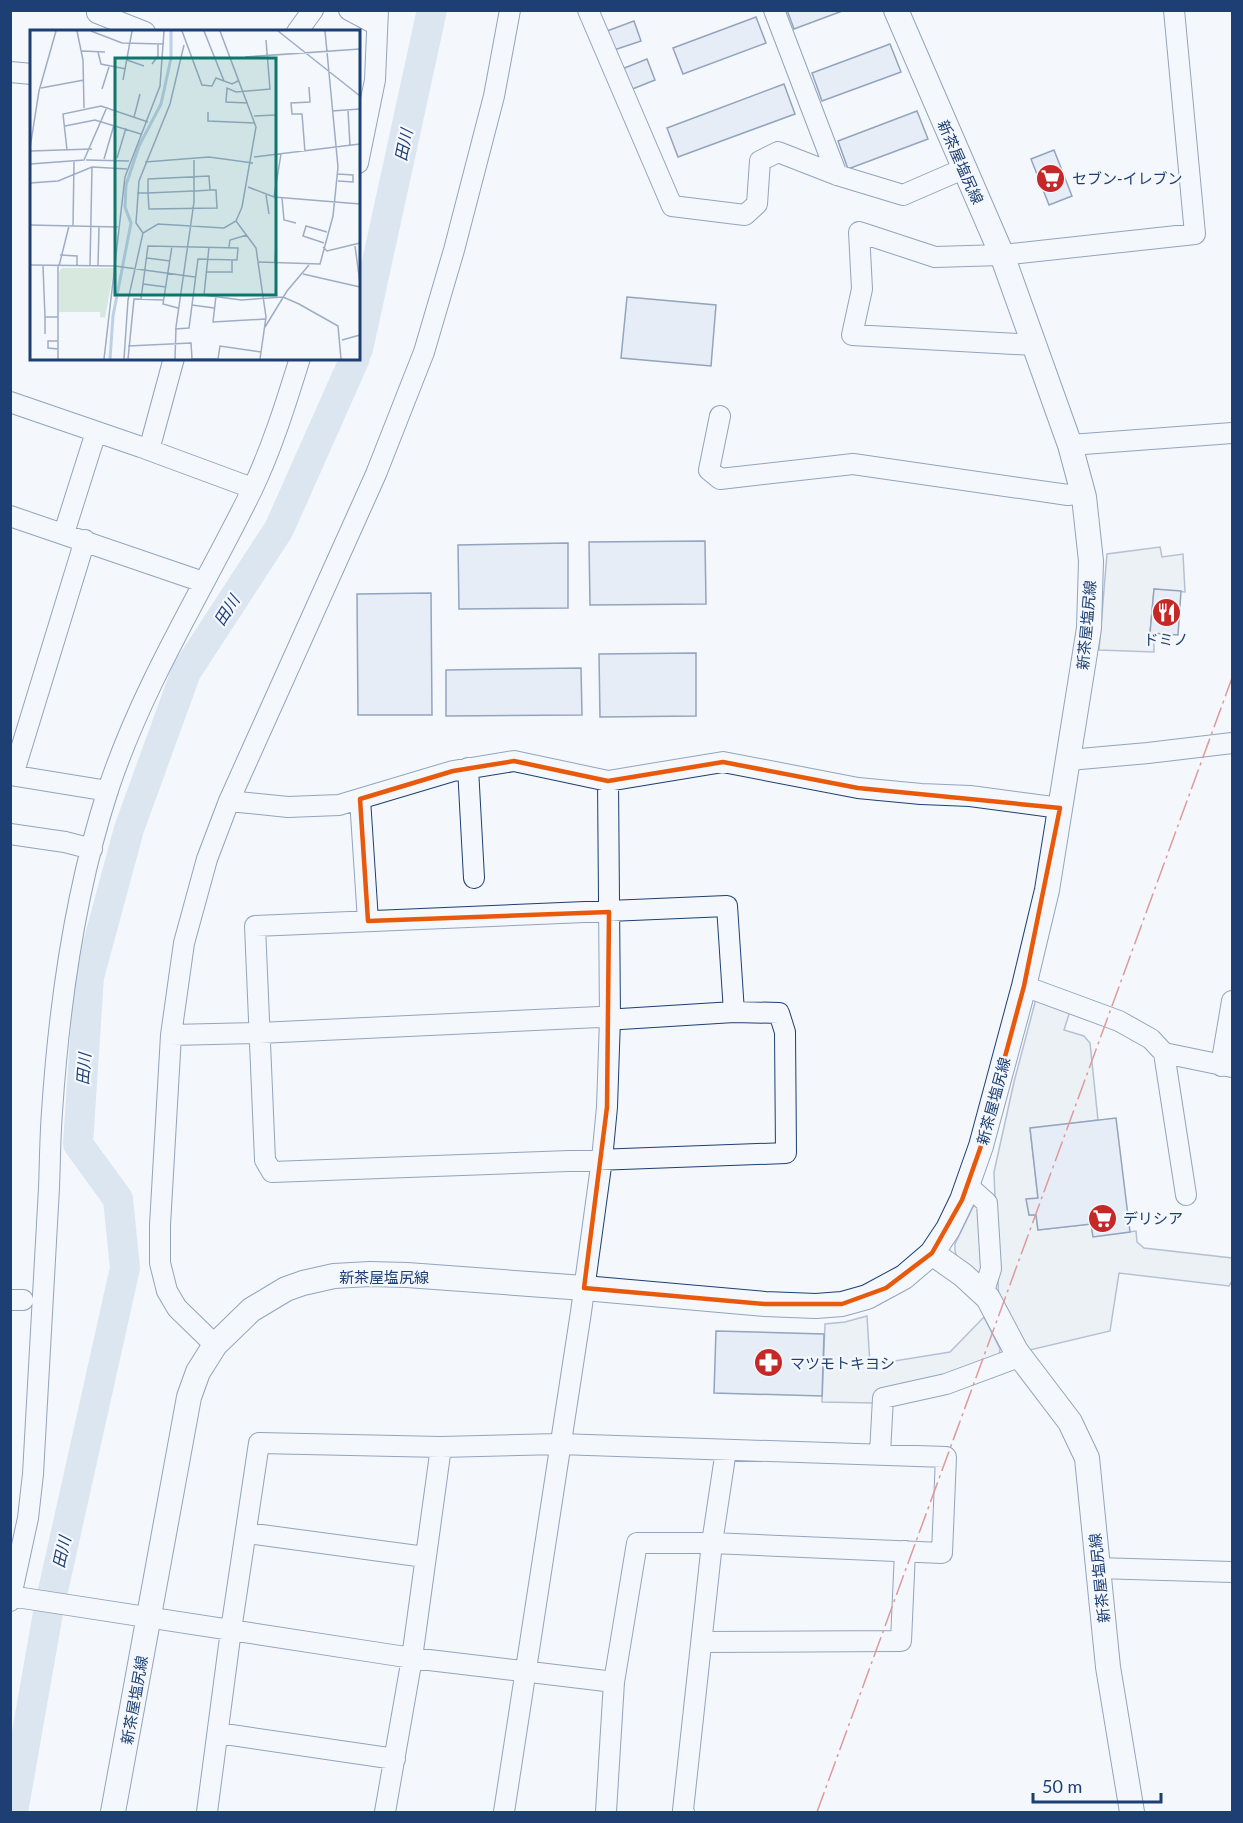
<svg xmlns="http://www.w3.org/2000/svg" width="1243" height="1823" font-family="Lato,'Noto Sans JP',sans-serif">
  <rect width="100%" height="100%" fill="#f4f7fb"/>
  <path fill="#e3e8f0" stroke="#687fa3" stroke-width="1.5" d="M1160,547L1162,557L1183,554L1185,592L1154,589L1150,633L1154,638V652L1099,650L1107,554Z
    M1037,995L1071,1008L1064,1030L1084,1036L1090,1043L1098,1120L1030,1129L1038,1198L1027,1200L1029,1215H1036L1038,1230L1091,1224L1093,1236L1136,1231L1137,1242L1144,1248L1232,1258V1281L1229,1286L1119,1273L1110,1331L1030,1350L999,1306L994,1172L1014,1082Z
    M975,1203H979L982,1277L957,1257L955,1251V1244Z
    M867,1316L870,1365L950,1352L984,1317L1000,1349L999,1357L875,1403L822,1402L825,1324L845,1322Z"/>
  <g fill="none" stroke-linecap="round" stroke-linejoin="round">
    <path stroke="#bed0e5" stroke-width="30" d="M358,349L432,10
      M13,1812L48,1613L125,1268L118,1199L78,1144L89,977L129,829L186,672L279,529L355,358"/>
  </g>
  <path fill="#d5e0f0" stroke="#1d3f73" stroke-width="1.5" d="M787,10H845L794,29Z
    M756,17L766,43L683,74L673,48Z
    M634,21L641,41L614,50L607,31Z
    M890,44L901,72L822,101L812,73Z
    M647,59L655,80L630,90L622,69Z
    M784,84L795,114L678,157L667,128Z
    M917,111L928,139L848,169L838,141Z
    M1054,150L1072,196L1049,205L1031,159Z
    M627,297L716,305L711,366L621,358Z
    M705,541L706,604L590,605L589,542Z
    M568,543V608L459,609L458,545Z
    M1154,589L1181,591L1178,635L1150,633Z
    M431,593L432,715H358L357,594Z
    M696,653V716L600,717L599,654Z
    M581,668L582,715L446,716V670Z
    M1116,1118L1130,1232L1093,1237L1091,1224L1038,1230L1036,1215H1029L1026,1199L1038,1198L1030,1128Z
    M716,1331L824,1334L822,1396L714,1393Z"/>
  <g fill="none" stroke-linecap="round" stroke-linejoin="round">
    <defs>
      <path id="minor" d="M349,10L377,25
        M588,10L672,206L745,215L757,204L760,161L778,152L837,175L903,195L963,169
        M774,10L837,175
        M97,13L145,32
        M297,32L313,10
        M10,72L32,74
        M358,163L375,80L378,10
        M1034,345L852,335L862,289L859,232L935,257L1002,255L1195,234L1174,10
        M10,402L141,447L252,488
        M720,416L709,470L720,479L853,464L1068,495L1082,493
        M1070,445L1232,433
        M149,450L174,358
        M10,516L203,582
        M64,533L96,432
        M1069,760L1148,753L1232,743
        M468,768L474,878
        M10,775L108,791
        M13,775L85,540
        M360,799L368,921
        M229,801L288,807L339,805L453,771L514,761L608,781L723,762L858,788L921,794L970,796L1060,808
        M10,834L65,842L92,849
        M1024,986L1119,1021L1151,1039L1164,1053L1232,1067
        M171,1035L259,1033L599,1017L621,1019L734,1012L779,1013L785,1032L786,1153L272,1172L265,1160L255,926L727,906L734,1012
        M1164,1053L1186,1195
        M1221,1066L1232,1001
        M968,1186L987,1203L991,1269L983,1294
        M10,1300H23
        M215,1345L177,1308L167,1291L160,1263V1225L171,1035L184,943L207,859L229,801L376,474L424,352L454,250L494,96L510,10
        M880,1453L883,1398L946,1384L1019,1357
        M247,1533L425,1557
        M1097,1568L1232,1572
        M10,1596L412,1658L614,1682
        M10,1601L28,1518L33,1474C38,1379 44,1284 49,1188C50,1163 50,1138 52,1112C59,1006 75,892 108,790C143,684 203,590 252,490C272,448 286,403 300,358
        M702,1642L901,1641L905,1551
        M218,1733L395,1759
        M207,1812L231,1630L259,1443L441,1447L559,1444L946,1457L942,1553L712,1543H637L614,1682L606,1812
        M385,1812L412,1658L441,1447
        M504,1812L581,1312L602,1159L607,1107L610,1019L608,781
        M684,1812L683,1810L712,1543L726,1450"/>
      <path id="major" d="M932,1253L963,1275L988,1298L1016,1351L1070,1422L1087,1458L1108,1667L1132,1812
        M113,1812L189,1397L198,1372L215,1345L251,1310L286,1289L303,1283L334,1276L370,1274L407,1275L584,1288L765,1304L816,1306L842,1304L867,1297L904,1277L932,1253L948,1229L962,1200L981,1146L1024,986L1047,890L1089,628L1091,561L1084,497L1070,445L1002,255L896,10"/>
    </defs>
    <use href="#minor" stroke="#1d3f73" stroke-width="22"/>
    <use href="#major" stroke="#1d3f73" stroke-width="26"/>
    <use href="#minor" stroke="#f4f7fb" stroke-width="20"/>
    <use href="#major" stroke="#f4f7fb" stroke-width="24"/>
    <path stroke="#c62828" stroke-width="1.5" stroke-dasharray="21 4.5 3 4.5" stroke-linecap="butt" d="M817,1812L1232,678"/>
  </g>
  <path d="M0 0H1243V1823H0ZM514,761L608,781L723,762L858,788L1060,808L1024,986L981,1146L962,1200L932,1253L886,1288L842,1304H765L584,1288L607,1107L609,912L368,921L360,799L453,771Z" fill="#f4f7fb" fill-opacity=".55" fill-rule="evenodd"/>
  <path fill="none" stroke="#e8590c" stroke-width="4.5" stroke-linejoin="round" d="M514,761L608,781L723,762L858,788L1060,808L1024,986L981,1146L962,1200L932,1253L886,1288L842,1304H765L584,1288L607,1107L609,912L368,921L360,799L453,771Z"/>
  <defs>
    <symbol id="supermarket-disc" viewBox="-11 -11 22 22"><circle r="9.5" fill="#c62828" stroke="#f4f7fb"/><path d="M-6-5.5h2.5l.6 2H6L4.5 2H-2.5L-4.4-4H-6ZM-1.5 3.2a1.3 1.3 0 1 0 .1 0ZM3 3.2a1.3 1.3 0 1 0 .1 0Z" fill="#fff"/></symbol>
    <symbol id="restaurant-disc" viewBox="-11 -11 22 22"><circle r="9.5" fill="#c62828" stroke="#f4f7fb"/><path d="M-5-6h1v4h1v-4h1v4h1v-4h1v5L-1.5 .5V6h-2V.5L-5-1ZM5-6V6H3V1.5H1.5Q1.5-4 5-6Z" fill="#fff"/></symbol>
    <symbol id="pharmacy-disc" viewBox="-11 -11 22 22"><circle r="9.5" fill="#c62828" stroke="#f4f7fb"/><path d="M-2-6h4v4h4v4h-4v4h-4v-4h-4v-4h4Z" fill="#fff"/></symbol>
  </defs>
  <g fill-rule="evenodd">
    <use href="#supermarket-disc" x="1034" y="162" width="33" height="33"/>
    <use href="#restaurant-disc" x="1150" y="596" width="33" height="33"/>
    <use href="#supermarket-disc" x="1086" y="1202" width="33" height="33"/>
    <use href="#pharmacy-disc" x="752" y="1346" width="33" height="33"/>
  </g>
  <g text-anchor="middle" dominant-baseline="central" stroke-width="4.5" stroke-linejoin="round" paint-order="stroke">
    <g font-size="15" fill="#1d3f73" stroke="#f4f7fb">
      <text transform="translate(961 162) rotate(66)">新茶屋塩尻線</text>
      <text transform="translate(1086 625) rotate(-85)">新茶屋塩尻線</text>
      <text transform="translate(993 1101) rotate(-75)">新茶屋塩尻線</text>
      <text x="384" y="1277">新茶屋塩尻線</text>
      <text transform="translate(1099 1578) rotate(-96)">新茶屋塩尻線</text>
      <text transform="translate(134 1700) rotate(-80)">新茶屋塩尻線</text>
    </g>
    <g font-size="15" fill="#1d3f73" stroke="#f4f7fb" text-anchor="start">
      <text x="1072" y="178">セブン-イレブン</text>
      <text x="1166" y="639" text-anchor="middle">ドミノ</text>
      <text x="1123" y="1218">デリシア</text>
      <text x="790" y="1363">マツモトキヨシ</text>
    </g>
    <g font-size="16" font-style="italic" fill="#1d3f73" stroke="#f4f7fb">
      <text transform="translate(403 145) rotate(-78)">田川</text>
      <text transform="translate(226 610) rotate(-57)">田川</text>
      <text transform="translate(83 1069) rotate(-86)">田川</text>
      <text transform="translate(61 1552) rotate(-77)">田川</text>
    </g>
  </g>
  <g transform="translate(30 30)">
    <rect width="330" height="330" fill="#f4f7fb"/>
    <path d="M32,238H84L75,288L70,287V282H29V242Z" fill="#d7e8df"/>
    <path fill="none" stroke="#bed0e5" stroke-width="3" d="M80,329L83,286L101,193L95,177L96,155L109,116L131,74L141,28V1"/>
    <path fill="none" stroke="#9eadc5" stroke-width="1.5" d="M47,1L53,30L54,78M61,1L92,13L134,14M152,1L172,55L182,56L186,48L202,54L208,51M174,1L194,51M248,1L330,66M52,21L75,22M68,22L71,34L96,39M215,27L330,19M97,30L114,36M122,34L128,26V14M93,50L102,1M11,58L54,50M72,59L79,37M218,73L196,72L197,58L206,62L240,59L236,10M318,80L320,116M302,81L330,79M178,82V91L224,93M224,86L245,85M104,87L110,64M35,96L65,90L111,104M0,118L9,61L26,1M37,120L33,84L71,76L118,92M0,121L62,119M275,122L272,84H262L261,73L280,72L279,57M224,127L330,114M87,128L96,98M74,129L84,95M56,130L99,131M115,132L179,127L223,133M0,134L54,130L77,77M308,144L323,145V152L308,151M0,153L28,151L62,137L97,139M218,157L244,167L330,174M107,163H118L163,161H166L180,160H186L187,178L119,179L118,163V149L179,146L180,160M236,165L239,184M244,167L251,124M252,168L254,190L266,193M206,191L226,218L236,287L230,329M0,195L88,197M43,196L44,132M113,203L106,193L109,151L140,74L154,15M294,213L273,206L276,196L297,202M142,216L133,274L148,278M325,216L330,253M179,217L174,265L211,270L253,267L269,274L308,296L311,329M199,217L200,210L217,205M293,217L297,221L330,213M30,225L47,226V236M117,228L140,231M229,232L290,234L303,186L308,137L295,1M245,233L246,214M0,235L85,236L165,247M13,236L15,287M29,236L39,196M60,236L62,137M68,236L69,197M176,242H202V230M273,244L330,257M113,254L136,257M186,266L183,292L235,289M111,269L118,216L208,218L207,230L168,229L159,298L145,299M162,275L184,278M235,297L257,261L279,235M15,304V287H28M312,310L330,305M28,311H18V318L28,319M98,316L161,313L162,329M28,329V236M74,329L95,147L130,56L134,1M94,329L98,270L113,203L128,194L194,198L206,191L212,177L226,97L190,1M98,329L104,269L134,270M145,329L146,297L164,172V130M162,329H187M188,329L190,316L231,322"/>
    <path fill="#0f766e" fill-opacity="0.15" stroke="#0f766e" stroke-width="3" d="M85,28H246V265H85Z"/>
    <rect width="330" height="330" fill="none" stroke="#1d3f73" stroke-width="3"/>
  </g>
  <rect width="1243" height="1823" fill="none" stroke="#1d3f73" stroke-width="24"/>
  <path d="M1033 1793v9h128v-9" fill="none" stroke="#1d3f73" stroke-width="3"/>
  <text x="1042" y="1793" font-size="18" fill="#1d3f73" stroke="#f4f7fb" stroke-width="4.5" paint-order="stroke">50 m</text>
</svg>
